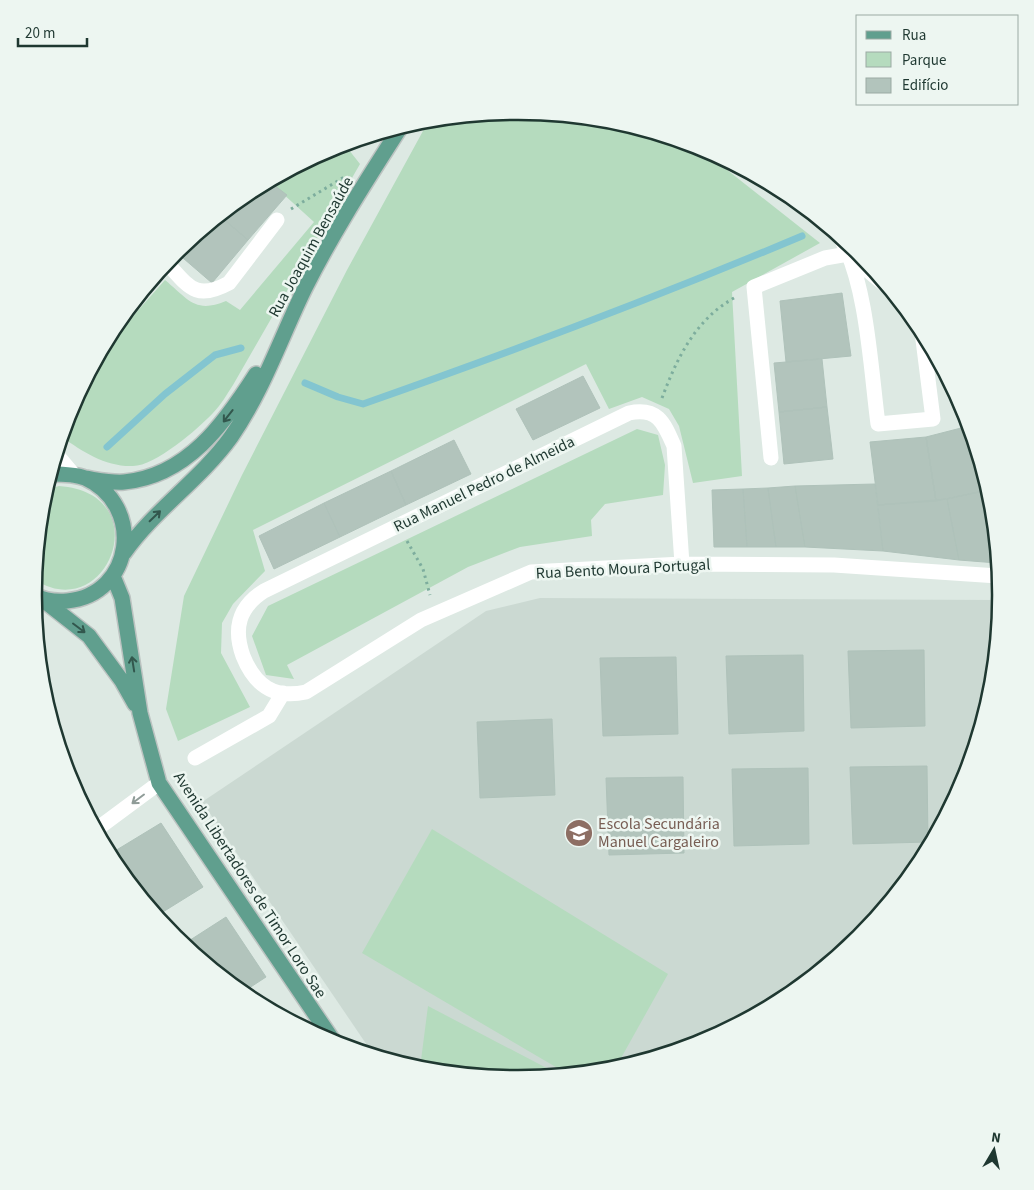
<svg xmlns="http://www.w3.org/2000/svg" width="1034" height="1190" font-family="'Source Sans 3',sans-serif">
  <rect width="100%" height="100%" fill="#dde9e3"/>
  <path fill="#cbd9d2" d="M540,598L1000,600L991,690L963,780L919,864L859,937L785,997L702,1042L611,1069L517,1078L422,1069L373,1054L202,802L486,611Z"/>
  <path fill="#b5dbbe" d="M517,112L612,121L698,147L820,243L732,292L742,476L693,483L679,426L669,409L642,397L609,409L586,364L253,530L265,571L233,604L222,623L221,653L250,707L178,741L166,709L184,596L242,475L347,270L429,120Z
    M345,145L360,164L233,385C227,394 221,405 213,413C198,429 155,466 133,466C106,467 83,452 62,437L71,410L102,351L165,280C188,299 195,314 226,301L240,310L314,222L270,182L332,148Z
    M637,429L658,435L665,465L663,495L605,504L591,520L592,536L520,547L468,567L287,665L294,679L266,675L252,636L268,606Z
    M59,486C159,493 108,626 35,580L43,500L46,490Z
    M432,829L668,974L616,1067L566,1073L362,953Z
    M428,1006L558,1074L517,1078L420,1068Z"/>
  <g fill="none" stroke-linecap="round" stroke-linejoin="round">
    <path stroke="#83c5d0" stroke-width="7" d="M305,383L338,397L363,404C511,352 657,297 802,236
      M107,447L165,394L215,355L241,348"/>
  </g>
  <path fill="#b2c4bc" stroke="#afc2ba" d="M270,182L287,195L248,240L220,216L249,193Z
    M220,216L248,240L212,283L176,252Z
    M842,293L851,356L786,362L780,301Z
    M822,359L827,407L779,412L774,363Z
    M583,376L600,408L533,440L516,409Z
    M827,407L833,459L784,464L779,412Z
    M965,427L971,436L988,490L936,501L926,437Z
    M926,437L936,501L878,505L870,442Z
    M454,440L471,474L406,505L391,471Z
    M391,471L406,505L340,537L324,503Z
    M875,484L883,551L805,547L795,486Z
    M795,486L805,547H776L768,488Z
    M768,488L776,547H747L743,489Z
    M743,489L747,547H714L712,490Z
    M988,490L991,501L997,563L959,560L947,499Z
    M947,499L959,560L883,551L878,505Z
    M324,503L340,537L274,569L259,536Z
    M924,650L925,726L851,728L848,651Z
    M803,655L804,731L729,734L726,656Z
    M676,657L678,734L603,736L600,658Z
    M552,719L555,795L480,798L477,722Z
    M927,766L928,842L853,844L850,767Z
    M808,768L809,844L734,846L732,769Z
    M683,777L684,853L609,855L606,778Z
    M161,823L203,887L158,915L115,863L110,854Z
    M226,917L266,977L243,992L184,944Z"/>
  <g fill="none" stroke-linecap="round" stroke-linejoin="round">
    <defs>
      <path id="major" d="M85,478C98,480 111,483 124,482C187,476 224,424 256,374
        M124,553C154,510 200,480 231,437C263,391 281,337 305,288C333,232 367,180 400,128
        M113,576L122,598L140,713L159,783L334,1042
        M34,595C45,601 55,602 67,601C134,595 145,505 85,478C75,474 62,474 51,474
        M42,599L89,636L122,681L135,704"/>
    </defs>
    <use href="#major" stroke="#bcc3c1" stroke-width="18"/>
    <path stroke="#7dad9d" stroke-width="3" stroke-dasharray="2.5 4" stroke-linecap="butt" d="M291,209L346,176
      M662,398C677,358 696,318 736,297
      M407,541L423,569L430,595"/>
    <path stroke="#fff" stroke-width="15" d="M841,239C867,283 871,372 878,424L933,419L922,332
      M848,254L884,284
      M167,263C189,287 196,301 229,283L277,220
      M57,455L74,475
      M771,458L754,287L825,258L848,254
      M682,564L674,446C664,423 658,407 629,413L264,591C239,607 233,628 243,656C255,686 274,699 306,692L421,620L531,572L682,564L834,565L998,576
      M195,758L269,716L283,693
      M97,829L159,783"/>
    <use href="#major" stroke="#609f8e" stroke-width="15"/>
  </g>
  <defs><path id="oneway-shaft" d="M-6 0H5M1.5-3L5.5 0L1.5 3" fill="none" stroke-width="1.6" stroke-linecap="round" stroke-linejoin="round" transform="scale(1.25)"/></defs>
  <g stroke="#32574d">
    <use href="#oneway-shaft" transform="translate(228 416) rotate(128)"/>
    <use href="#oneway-shaft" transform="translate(155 516) rotate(-44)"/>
    <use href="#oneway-shaft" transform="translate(79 628) rotate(37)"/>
    <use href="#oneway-shaft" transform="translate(133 664) rotate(-99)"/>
  </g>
  <use stroke="#8f9c98" href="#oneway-shaft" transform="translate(138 799) rotate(143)"/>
  <defs>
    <symbol id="school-disc" viewBox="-11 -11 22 22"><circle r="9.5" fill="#8d6e63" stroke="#edf6f1"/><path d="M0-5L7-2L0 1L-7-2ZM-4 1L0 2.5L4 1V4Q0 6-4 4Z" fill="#fff"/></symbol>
  </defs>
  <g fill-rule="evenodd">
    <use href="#school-disc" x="563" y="817" width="32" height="32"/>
  </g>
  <g text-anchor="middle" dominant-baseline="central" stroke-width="5" stroke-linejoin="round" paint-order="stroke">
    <g font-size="16" fill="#1f3831" stroke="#edf6f1">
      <text transform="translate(311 247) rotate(-61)">Rua Joaquim Bensaúde</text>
      <text transform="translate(484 484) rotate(-26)">Rua Manuel Pedro de Almeida</text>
      <text transform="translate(623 569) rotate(-3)">Rua Bento Moura Portugal</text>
      <text transform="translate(250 885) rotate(57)">Avenida Libertadores de Timor Loro Sae</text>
    </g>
    <g font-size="16" fill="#785e54" stroke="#edf6f1" text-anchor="start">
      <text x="598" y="824">Escola Secundária<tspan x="598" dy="18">Manuel Cargaleiro</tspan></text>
    </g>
  </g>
  <path d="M0 0H1034V1190H0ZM516 120H518A474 474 0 0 1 992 594V596A474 474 0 0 1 518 1070H516A474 474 0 0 1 42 596V594A474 474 0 0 1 516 120Z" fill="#edf6f1" fill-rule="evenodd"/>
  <path fill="none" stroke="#1f3831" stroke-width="2.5" d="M516 120H518A474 474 0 0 1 992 594V596A474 474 0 0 1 518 1070H516A474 474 0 0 1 42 596V594A474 474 0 0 1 516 120Z"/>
  <rect x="856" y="15" width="162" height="90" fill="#edf6f1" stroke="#9baaa4"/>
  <rect x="866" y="31" width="25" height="8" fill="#609f8e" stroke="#9baaa4"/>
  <text x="902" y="40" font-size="15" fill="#1f3831">Rua</text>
  <rect x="866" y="52" width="25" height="15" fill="#b5dbbe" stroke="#9baaa4"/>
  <text x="902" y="65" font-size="15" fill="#1f3831">Parque</text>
  <rect x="866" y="78" width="25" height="15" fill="#b2c4bc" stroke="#9baaa4"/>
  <text x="902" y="90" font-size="15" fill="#1f3831">Edifício</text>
  <g transform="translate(994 1150) rotate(9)" stroke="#edf6f1" stroke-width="4" paint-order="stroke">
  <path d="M0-4L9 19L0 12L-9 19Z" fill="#1f3831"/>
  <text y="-8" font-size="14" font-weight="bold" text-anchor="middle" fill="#1f3831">N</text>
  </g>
  <path d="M18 38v8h69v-8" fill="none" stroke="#1f3831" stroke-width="2.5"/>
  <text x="25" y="38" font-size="15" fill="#1f3831" stroke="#edf6f1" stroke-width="4" paint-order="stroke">20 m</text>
</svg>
